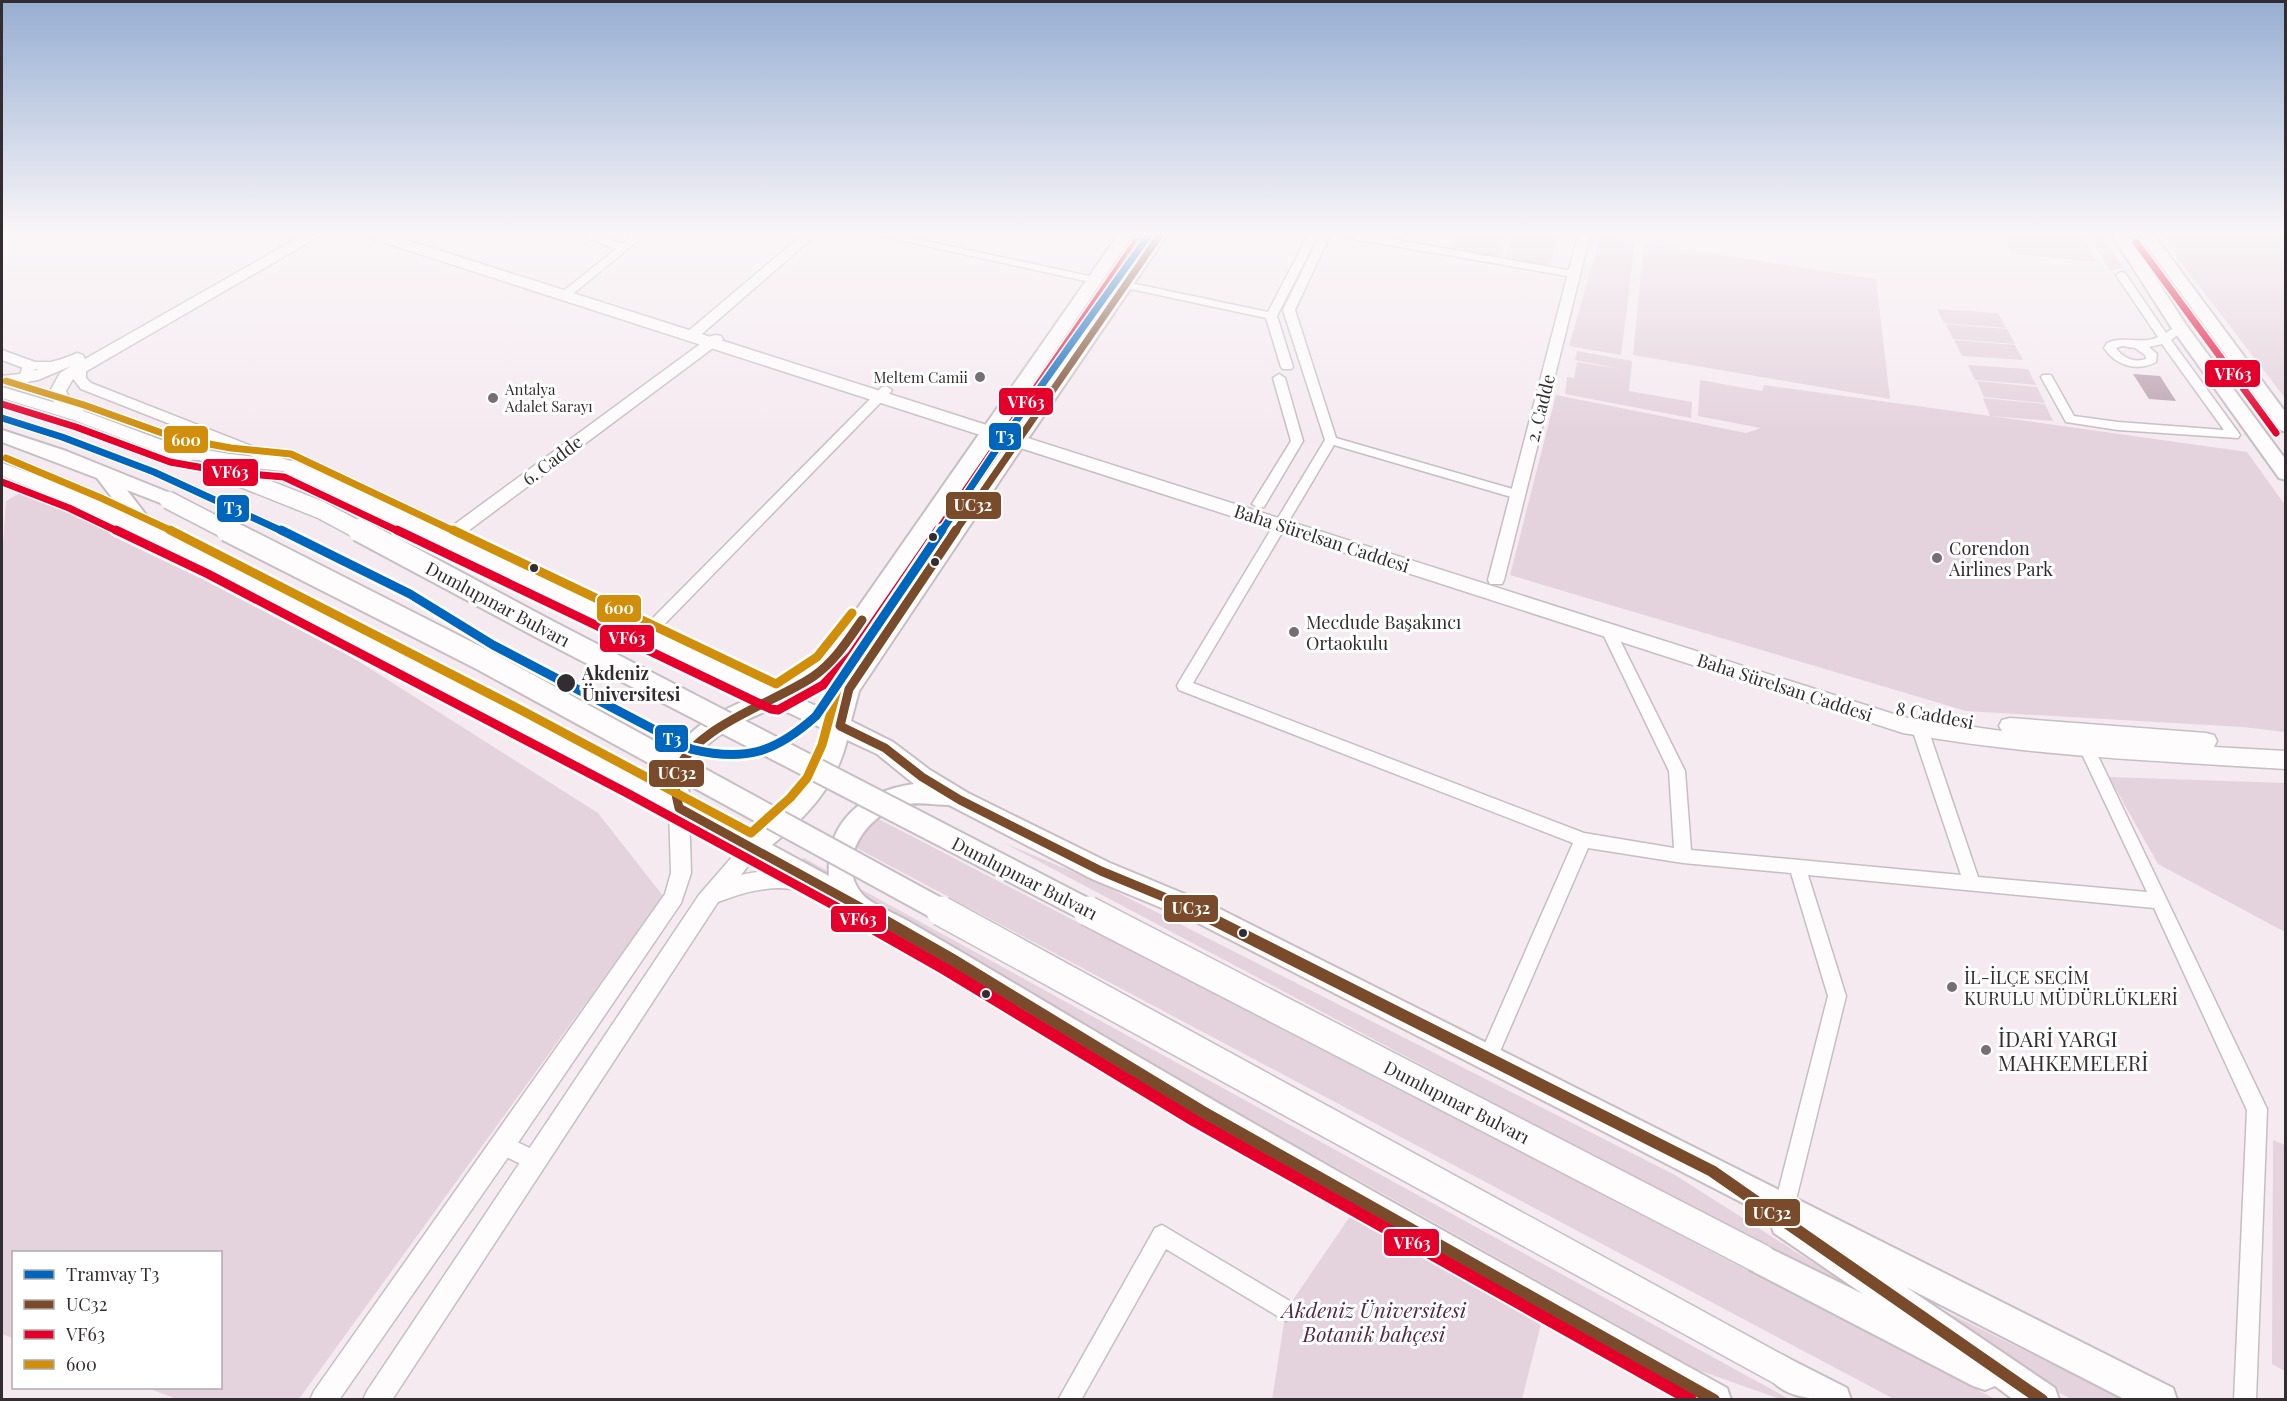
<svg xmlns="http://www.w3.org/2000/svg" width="2287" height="1401" font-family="'Playfair Display',serif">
  <rect width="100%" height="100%" fill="#f5eaf0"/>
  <path fill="#e4d2dc" d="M1453,235H1507L1498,258L1448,249Z
    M1512,235H1558L1550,266L1505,258Z
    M2003,235H2081L2097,262L2012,254Z
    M2087,235H2100L2124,267L2111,271Z
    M2160,235H2285V398Z
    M1600,237L1635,243L1621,355L1569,346Z
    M1644,243L1876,279L1890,399L1633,355Z
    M1937,309L1998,313L2006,328L1944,323Z
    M1946,324L2007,329L2015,344L1953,339Z
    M1954,340L2015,345L2023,360L1962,356Z
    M1577,351L1632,361L1629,391L1692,402L1691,418L1565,394L1567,377L1574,378L1577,362L1620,369L1575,360Z
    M1968,365L2028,369L2036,385L1975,380Z
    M1700,380L1762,391L1764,385L1990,416L1983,398L2045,404L2053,421L1991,416L2247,452L2285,505V732L2243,727L1966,711L1510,575L1556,395L1746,433L1761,428L1698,416Z
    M1977,381L2037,387L2045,403L1984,397Z
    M27,489L260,599L598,813L663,896L299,1399H177L147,1388H220V1252H14L13,1338L2,1334V560L6,501Z
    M2109,777L2285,783V932L2158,864Z
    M871,815L1995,1399H1894L849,844Z
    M1004,843L1097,882L1675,1175L1908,1323Z
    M804,858L1789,1399H1780L1698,1370L792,863Z
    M2273,1140L2285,1145V1371L2272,1364Z
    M1351,1215L1541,1324L1522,1399L1272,1400L1286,1310Z
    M1878,1278L2122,1399H2072L2026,1377Z"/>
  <path fill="#bca4b2" d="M2133,374L2160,376L2176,401L2149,399Z"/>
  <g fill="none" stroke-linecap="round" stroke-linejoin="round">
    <defs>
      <path id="minor" d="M579,235H596L622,244L633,235H645L569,297H561V293L616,249Z
        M877,235H898L1094,277L1099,280L1094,283Z
        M1308,235H1318L1277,316L1293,367L1291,369H1283L1281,367L1266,318L1126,288L1121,285L1126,282L1268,312Z
        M1320,235H1330L1295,310L1336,438L1523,492L1524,495L1518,499L1334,445L1193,683L1584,833L1674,848L1669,771L1602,632L1609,627L1616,632L1685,771L1691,850L1961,875L1912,729L1915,725H1925L1928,729L1978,877L2147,892L2074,737L2077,733H2087L2267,1109L2256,1400H2234L2247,1110L2154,908L1808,875L1846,996L1794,1208L1791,1215L1784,1218L1777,1215L1774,1208L1828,996L1791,873L1683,863L1588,848L1495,1063L1488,1066L1481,1063L1479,1057L1573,843L1179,690L1177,686L1179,682L1325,440L1283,310Z
        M1344,235H1369L1573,271L1578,274L1573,277L1349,238Z
        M2121,272L2125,273L2166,333L2176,326H2184V330L2171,340L2238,432L2240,435L2238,438L2118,430L2066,422L2041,377L2043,375H2051L2074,416L2118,422L2224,430L2162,344L2149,347L2157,354L2156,362C2137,372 2116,366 2104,348L2107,343C2124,335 2140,345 2158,337L2116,275ZM2122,346L2135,348L2145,355L2146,359C2134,363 2123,358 2116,348Z
        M1279,374L1285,378L1303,441L1264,507L1259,508L1252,504L1291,441L1273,378Z
        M886,386L892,390L890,393L651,638H641L639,634L641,630L882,387Z
        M503,1135L540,1153L543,1160L540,1167L533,1170L496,1152L493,1145L496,1138Z
        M1162,1225L1293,1303L1297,1310L1293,1317L1286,1321L1279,1317L1166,1249L1081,1400H1058L1155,1228Z"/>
      <path id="tertiary" d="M802,235H816L696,339H686L684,336L686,333Z
        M1578,235H1590L1504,580L1502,584H1490L1488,580Z
        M716,335L721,336L723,339L721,342L452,543H440L438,539L440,535L711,336Z
        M69,357L76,361L74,364L52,370L35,369L31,381L26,382L19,378L24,362H51Z
        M79,363L86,367V378L91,383L292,462L295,465L292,468H282L81,389L71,376L72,367Z
        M679,800L686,802L689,808L691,873L681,903L511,1153L339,1400H310L314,1391L665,894L671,873L669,808L672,802Z
        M752,840L759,842L762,848L741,875C765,870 796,867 820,876L823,882L820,888C807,893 791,888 778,888C754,889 740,894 718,902L392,1400H363L367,1391L699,895L745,842Z"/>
      <path id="secondary" d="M303,235H321L73,379L66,391C69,402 82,407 88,416L86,420H74L54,403L50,391L60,373L71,366L38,380L2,386V376L29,373L77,353L83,355L85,359Z
        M368,235H391L1903,717L2002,731L1999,726L2002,720L2010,718L2206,733L2214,735L2217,741L2214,747L2286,751V769C2158,761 2029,756 1903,733L370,238Z
        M2,350L35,362L37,365L29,370L2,360Z"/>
      <path id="primary" d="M1118,235H1133L850,654L820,682L796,697L830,712L841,683L1152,235H1167L1023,446L859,691L851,721L893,742L930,770L968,793L1110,863L1216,907L2173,1388L2177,1400H2126L1906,1287L2055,1388L2059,1400H2014L1995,1386L1985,1390L1973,1386L1750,1270L1746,1259L1750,1248L1761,1244L1863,1294L1774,1233L1770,1222L1772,1218L1198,923L1092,879L949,805C933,805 919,801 903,805C867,814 833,862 863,895C871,904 896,914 908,921C952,946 995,972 1039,998C1265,1133 1496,1260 1727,1388L1731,1400H1682L1191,1121L942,967L808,890L625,789L206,568L67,502L2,476V463L81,492L123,512L97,478L2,442V430L66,451L175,495L178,500L175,505L168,506L127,490L156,528L220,558L663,787C666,739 714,712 754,697L638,640L283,471C254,468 226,465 198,460C191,459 186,462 179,460L74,420L2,398V387L86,412L172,444L229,454L294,461L654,628L775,688L804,670L834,642ZM776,707L826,730C814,783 791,801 751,834L690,801C677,747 735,724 776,707ZM847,740L877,754L914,784C863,791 825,822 829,876L772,845C807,816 836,786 847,740Z
        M2112,235H2128L2186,325L2286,460V480L2279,478L2171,327Z
        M2139,235H2154L2286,413V432L2280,430Z
        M1782,1355L1847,1388L1851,1400C1821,1400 1779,1401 1766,1371L1770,1359Z"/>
    </defs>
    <use href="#minor" stroke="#c6bec2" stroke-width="3"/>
    <use href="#tertiary" stroke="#c6bec2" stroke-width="3"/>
    <use href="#secondary" stroke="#c6bec2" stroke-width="3"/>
    <use href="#primary" stroke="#c6bec2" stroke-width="4"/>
    <use href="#minor" fill="#fefcfd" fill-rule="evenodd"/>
    <use href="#tertiary" fill="#fefcfd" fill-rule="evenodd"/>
    <use href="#secondary" fill="#fefcfd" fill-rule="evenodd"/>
    <use href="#primary" fill="#fefcfd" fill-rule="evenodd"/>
    <defs>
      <path id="primary-bridge-far2" d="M218,469L321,510L362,532
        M168,500L230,532"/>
      <path id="primary-bridge-far1" d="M227,530L485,661L944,912
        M359,530L546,630L1091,912"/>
      <path id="primary-bridge" d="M941,911L1782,1371
        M1088,911L1761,1259"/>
    </defs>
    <use href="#primary-bridge-far2" stroke="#c6bec2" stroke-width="20" stroke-linecap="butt"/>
    <use href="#primary-bridge-far1" stroke="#c6bec2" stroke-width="26" stroke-linecap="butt"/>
    <use href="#primary-bridge" stroke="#c6bec2" stroke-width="32" stroke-linecap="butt"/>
    <use href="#primary-bridge-far2" stroke="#fefcfd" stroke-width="17"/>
    <use href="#primary-bridge-far1" stroke="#fefcfd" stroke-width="22"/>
    <use href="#primary-bridge" stroke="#fefcfd" stroke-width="29"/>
    <defs>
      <path id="bus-1-far2" d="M955,532L1160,235"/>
      <path id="bus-1-far1" d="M956,530L849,689L840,726L885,748L922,777L960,800L1101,871L1200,912
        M862,620C848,640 835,661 814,676C777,702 688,728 676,776C673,787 677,798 679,808L869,912"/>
      <path id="bus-1" d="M867,911L951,959L1201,1111L1714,1400
        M1196,911L1712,1171L2042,1400"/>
      <path id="bus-2-far2" d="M2136,242L2276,433
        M2,404L76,427L170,462L227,472L284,477L400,532
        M2,482L69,508L119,532
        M937,532L1136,242"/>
      <path id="bus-2-far1" d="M116,530L208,574L627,793L846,912
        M397,530L771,709L778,710L823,685L851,656L938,530"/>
      <path id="bus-2" d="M843,911L945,969L1195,1121L1691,1400"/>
      <path id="bus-3-far1" d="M6,381L84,405L176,438L231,448L291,454L456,532
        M6,458L101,498L174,532
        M942,532L1145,235"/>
      <path id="bus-3" d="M170,530L519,709L751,833L790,798L807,778L822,745L839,682L943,530
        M453,530L776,684L817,657L852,613"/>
    </defs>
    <use href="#bus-1-far2" stroke="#fff" stroke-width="10"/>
    <use href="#bus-1-far1" stroke="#fff" stroke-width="14"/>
    <use href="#bus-1" stroke="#fff" stroke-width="16"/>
    <use href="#bus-2-far2" stroke="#fff" stroke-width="10"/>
    <use href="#bus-2-far1" stroke="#fff" stroke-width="14"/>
    <use href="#bus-2" stroke="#fff" stroke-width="16"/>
    <use href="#bus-3-far1" stroke="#fff" stroke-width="10"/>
    <use href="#bus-3" stroke="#fff" stroke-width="14"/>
    <use href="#bus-1-far2" stroke="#7a4b2a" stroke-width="7"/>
    <use href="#bus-1-far1" stroke="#7a4b2a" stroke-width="9"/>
    <use href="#bus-1" stroke="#7a4b2a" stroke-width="12"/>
    <use href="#bus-2-far2" stroke="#e4002b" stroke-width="7"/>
    <use href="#bus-2-far1" stroke="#e4002b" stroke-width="9"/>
    <use href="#bus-2" stroke="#e4002b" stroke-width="12"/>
    <use href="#bus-3-far1" stroke="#d08e0a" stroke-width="7"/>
    <use href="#bus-3" stroke="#d08e0a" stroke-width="9"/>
    <defs>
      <path id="tram-1-far1" d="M2,418L62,437L154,472L284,532
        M941,532L1004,438L1149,235"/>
      <path id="tram-1" d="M281,530L410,594L493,645L691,749C745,762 775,753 816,716L942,530"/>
    </defs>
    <use href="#tram-1-far1" stroke="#fff" stroke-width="10"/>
    <use href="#tram-1" stroke="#fff" stroke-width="14"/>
    <use href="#tram-1-far1" stroke="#0065bd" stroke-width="7"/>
    <use href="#tram-1" stroke="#0065bd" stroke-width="9"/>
  </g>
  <linearGradient id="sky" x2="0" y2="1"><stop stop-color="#96aed2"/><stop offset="0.54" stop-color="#faf6f8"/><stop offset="1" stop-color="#faf6f8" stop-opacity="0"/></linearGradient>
  <rect width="2287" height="432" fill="url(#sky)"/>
  <g fill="#776e73" stroke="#fff" stroke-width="2">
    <circle cx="980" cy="377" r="6"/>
    <circle cx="493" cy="398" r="6"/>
    <circle cx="1937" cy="558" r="6"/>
    <circle cx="1294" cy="632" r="6"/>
    <circle cx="1952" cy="987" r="6"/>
    <circle cx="1986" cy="1050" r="6"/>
  </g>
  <g fill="#332c30" stroke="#fff" stroke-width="2">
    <circle cx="933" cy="537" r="5"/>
    <circle cx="935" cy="562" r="5"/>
    <circle cx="534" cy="568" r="5"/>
    <circle cx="566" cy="683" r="10"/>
    <circle cx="1243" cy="933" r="5"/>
    <circle cx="986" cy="994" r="5"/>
  </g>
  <g text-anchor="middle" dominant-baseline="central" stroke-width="6" stroke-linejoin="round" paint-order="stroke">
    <g font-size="15" fill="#332c30" stroke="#fff" text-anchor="end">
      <text x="968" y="377">Meltem Camii</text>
      <text x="505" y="389" text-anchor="start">Antalya<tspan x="505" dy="17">Adalet Sarayı</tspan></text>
    </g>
    <g font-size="18" fill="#332c30" stroke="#fff">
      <text transform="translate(1540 408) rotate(-76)">2. Cadde</text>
      <text transform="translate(552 460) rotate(-37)">6. Cadde</text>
      <text transform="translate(1322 538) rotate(18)">Baha Sürelsan Caddesi</text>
      <text transform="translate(498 604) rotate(28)">Dumlupınar Bulvarı</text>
      <text transform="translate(1785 687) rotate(18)">Baha Sürelsan Caddesi</text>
      <text transform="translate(1935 715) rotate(11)">8 Caddesi</text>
      <text transform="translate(1025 878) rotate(27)">Dumlupınar Bulvarı</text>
      <text transform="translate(1457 1102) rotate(27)">Dumlupınar Bulvarı</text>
    </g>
    <g font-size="18" fill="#332c30" stroke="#fff" text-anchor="start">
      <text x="1949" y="548">Corendon<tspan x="1949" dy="21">Airlines Park</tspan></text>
      <text x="1306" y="622">Mecdude Başakıncı<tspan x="1306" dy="21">Ortaokulu</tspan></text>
      <text x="1964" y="977">İL-İLÇE SEÇİM<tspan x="1964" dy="21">KURULU MÜDÜRLÜKLERİ</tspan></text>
    </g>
    <g font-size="18" font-weight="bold" fill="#332c30" stroke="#fff" text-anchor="start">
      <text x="582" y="673">Akdeniz<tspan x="582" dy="21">Üniversitesi</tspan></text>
    </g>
    <g font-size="21" fill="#332c30" stroke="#fff" text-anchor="start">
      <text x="1998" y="1038">İDARİ YARGI<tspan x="1998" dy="24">MAHKEMELERİ</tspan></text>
    </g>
    <g font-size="21" font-style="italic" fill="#532944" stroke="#fff">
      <text x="1374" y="1309">Akdeniz Üniversitesi<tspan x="1374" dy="24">Botanik bahçesi</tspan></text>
    </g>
  </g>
  <g stroke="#fff" stroke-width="2">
    <rect x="2204" y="359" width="57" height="29" rx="6" fill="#e4002b"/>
    <rect x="998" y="387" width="56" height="29" rx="6" fill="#e4002b"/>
    <rect x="988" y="422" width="34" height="29" rx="6" fill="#0065bd"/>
    <rect x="163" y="425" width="46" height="29" rx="6" fill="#d08e0a"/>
    <rect x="202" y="458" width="57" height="29" rx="6" fill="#e4002b"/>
    <rect x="945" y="491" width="57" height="29" rx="6" fill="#7a4b2a"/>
    <rect x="216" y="494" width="34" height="29" rx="6" fill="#0065bd"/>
    <rect x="596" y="594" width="46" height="29" rx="6" fill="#d08e0a"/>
    <rect x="599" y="624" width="56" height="29" rx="6" fill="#e4002b"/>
    <rect x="654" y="724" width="35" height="29" rx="6" fill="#0065bd"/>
    <rect x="648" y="759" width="57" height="29" rx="6" fill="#7a4b2a"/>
    <rect x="1163" y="894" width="56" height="29" rx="6" fill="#7a4b2a"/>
    <rect x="830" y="905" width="57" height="28" rx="6" fill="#e4002b"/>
    <rect x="1744" y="1198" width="57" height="29" rx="6" fill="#7a4b2a"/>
    <rect x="1383" y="1228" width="57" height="29" rx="6" fill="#e4002b"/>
  </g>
  <g font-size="16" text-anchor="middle" font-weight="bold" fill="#fff">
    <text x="2233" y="380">VF63</text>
    <text x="1026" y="408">VF63</text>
    <text x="1005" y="443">T3</text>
    <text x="186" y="446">600</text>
    <text x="230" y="478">VF63</text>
    <text x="973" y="511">UC32</text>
    <text x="233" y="514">T3</text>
    <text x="619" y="614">600</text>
    <text x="627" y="644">VF63</text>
    <text x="672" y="745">T3</text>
    <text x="677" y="779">UC32</text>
    <text x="1191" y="914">UC32</text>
    <text x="858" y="925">VF63</text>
    <text x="1772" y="1219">UC32</text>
    <text x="1412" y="1249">VF63</text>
  </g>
  <rect width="2287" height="1401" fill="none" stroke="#332c30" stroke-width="6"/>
  <rect x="12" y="1251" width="210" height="138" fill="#ffffff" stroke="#adabac" stroke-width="1.5"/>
  <rect x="24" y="1270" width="30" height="9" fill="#0065bd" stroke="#adabac" stroke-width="1.5"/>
  <text x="66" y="1281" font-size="18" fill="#332c30">Tramvay T3</text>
  <rect x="24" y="1300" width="30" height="9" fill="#7a4b2a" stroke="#adabac" stroke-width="1.5"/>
  <text x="66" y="1311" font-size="18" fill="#332c30">UC32</text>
  <rect x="24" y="1330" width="30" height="9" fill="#e4002b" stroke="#adabac" stroke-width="1.5"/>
  <text x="66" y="1341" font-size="18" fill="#332c30">VF63</text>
  <rect x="24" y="1360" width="30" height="9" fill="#d08e0a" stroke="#adabac" stroke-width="1.5"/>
  <text x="66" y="1371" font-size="18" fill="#332c30">600</text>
</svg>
